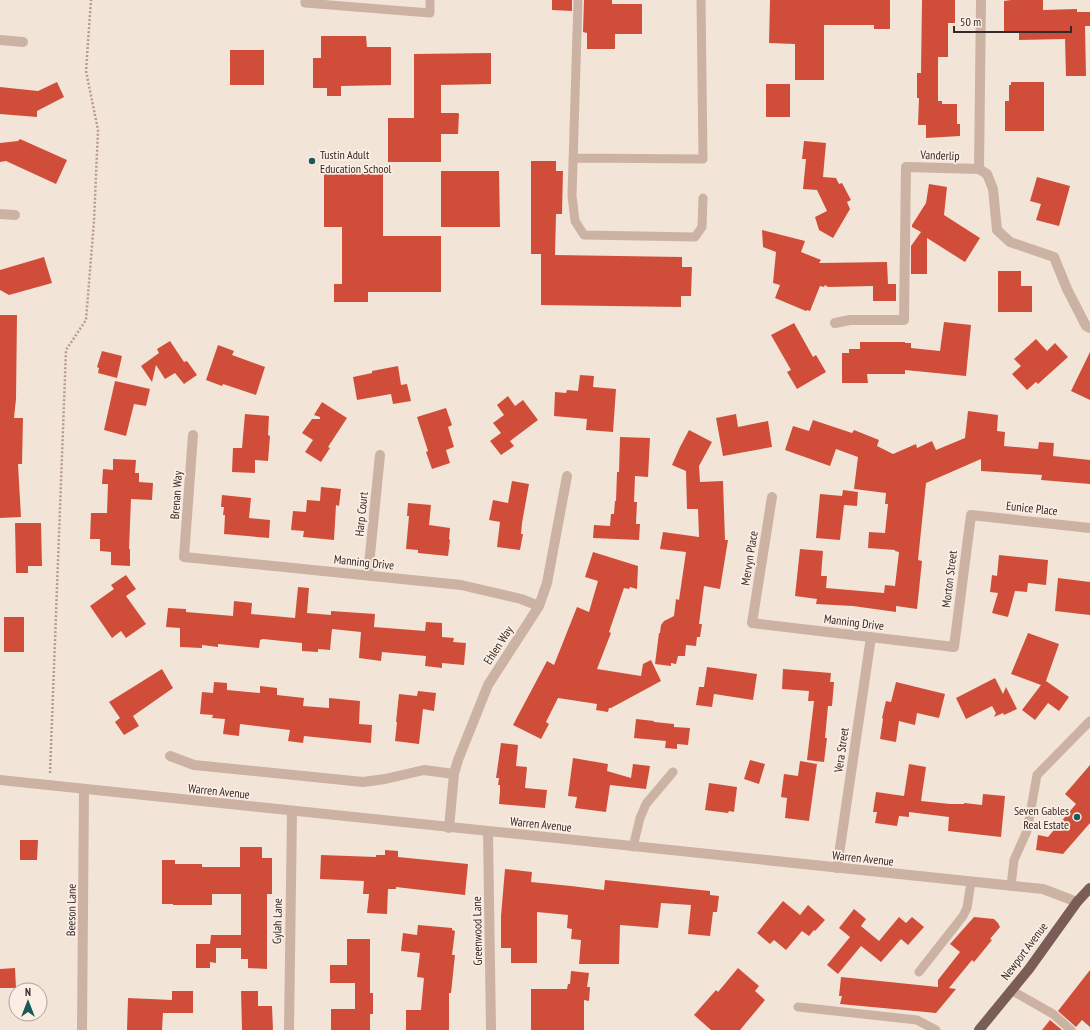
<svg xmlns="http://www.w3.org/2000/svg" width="1090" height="1030" font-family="'PT Sans Narrow',sans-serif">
  <rect width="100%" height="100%" fill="#f3e4d8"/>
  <path fill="#d04e39" d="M552,0H572V11L552,10Z
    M584,0H612V4H642V34H615V49H587V33L583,32Z
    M770,0H890V29H874V25H824V80H795V44L769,43Z
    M922,0H955V23H948V57H938V101H942V104H957V124H960V136L926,138V125H918L919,98H917V73H921Z
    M1011,0H1043V10L1077,9V12H1090V26H1085L1086,76H1066L1065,39L1019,40V33H1004V1Z
    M321,36H366L367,47H391V85L341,86V96H327V88H313V58H321Z
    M230,50H264V85H230Z
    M491,53V84L441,85V113H458L459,114L458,134H441V162H388V118H414V54Z
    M57,82L64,97L37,111V117L0,114V87L38,91Z
    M1011,82H1044V131H1005V101H1009V85H1011Z
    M766,84H790V117H766Z
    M20,139L67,160L56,184L6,161L0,162V143L18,141Z
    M804,141L826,143L823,177L836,178L839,184L842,183L851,200L847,202L850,209L833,238L819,230L815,217L827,211L817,190L803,189L806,159H802Z
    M531,161H556V171H563L562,214H556L555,255L682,257V267H692L691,296H681V307L541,305V254H531Z
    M441,171H499L500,227H441Z
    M324,172H383V236H441V292H368V302H334V284H342V227H324Z
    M1037,177L1070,186L1059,226L1036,220L1041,204L1030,201Z
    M929,184L947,187L944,215L980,238L965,262L927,238V274H911V246L921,232L912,227V225L926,203Z
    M762,230L805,241L801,252L821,260L819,263L887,262L888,284H896V301H873V286L828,287L825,285L824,287L820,286L810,311L807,310L806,311L775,298L780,285L773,283L776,252L763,247Z
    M44,257L52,283L9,295L0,290V270Z
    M998,271H1021V286H1032V312H998Z
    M0,315H17L16,399L14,418H23L22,464H18L21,517L0,518Z
    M944,322L971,325L966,376L905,370V374H867L868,383H842V353H849V349H860V342H905V343H911V348L940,351Z
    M794,323L813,357L816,355L826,372L797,389L787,372L791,370L771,335Z
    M1036,339L1047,351L1055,343L1068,357L1038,384L1036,382L1027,390L1012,374L1021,366L1014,359Z
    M170,341L184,362L187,361L197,375L184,384L175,373L165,379L156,365L152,382L141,366L159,353L157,349Z
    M218,345L234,351L232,355L265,367L256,395L223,384L222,386L206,380Z
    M102,351L122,356L117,378L98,373L99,368L97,367Z
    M1090,352V400L1071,391Z
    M398,366L401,385L407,384L411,401L393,404L391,394L357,400L353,377L372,373V371Z
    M580,375L594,376L593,387L616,389L613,432L586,430L587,419L554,416L555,392L566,393L567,390L578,391Z
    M115,381L150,389L146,406L134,404L126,436L104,430Z
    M508,396L515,406L523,400L538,420L510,441L514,446L501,455L490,441L501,433L493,423L504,415L497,405Z
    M322,402L347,418L328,447L330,448L321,462L305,452L313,440L302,433L312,419H320V417L314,415Z
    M446,408L452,425L448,427L454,447L446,450L450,463L432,469L426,452L428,451L417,417Z
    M968,411L998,415L997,431L1005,432L1004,446L1038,449L1039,442L1054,443L1053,456L1090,460V484L1041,480L1042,475L981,471V459L926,483L918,560L922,561L917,609L896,606V612L853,606L816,604L817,599L795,596L800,549L823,551L821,576H827L826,588L884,593L885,585L895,586L899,552L895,551V550L868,548L869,532L885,533L888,504H885L886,493L854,489L858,457L836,449L830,466L785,450L793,426L809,431L813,420L852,433L854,430L879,440L877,446L893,454L916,444L917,448L932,441L936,450L965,438Z
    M245,414L269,416L268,435L270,436L268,461L255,460V473L232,472L233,448H242Z
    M736,414L738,427L768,421L772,447L723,456L716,418Z
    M689,430L712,442L699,466L700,482L723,481L725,540H728L720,589L704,586L699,624H702L700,637H697L696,646L686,645L685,656H678L676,664L671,663V666L655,664L659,633H660L661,625L664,621L674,616L676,599L679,600L686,552L660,549L663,532L699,537L698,509H687L686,471L672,465L680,447Z
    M620,437L650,438L648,477L635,476L634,502H637L636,524H640L639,540L593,538L594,525L610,526L611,514H614L615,501H616L617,472H619Z
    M113,459L136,460L135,473H139V482L153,483L152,500L131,499L129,549H130V566L111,565V552L100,551V539H90L91,513H107L108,484H102L103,469L113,470Z
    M512,481L529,484L522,523L521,534H523L520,550L497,547L500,522L489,520L493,500L508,503Z
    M321,487L341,489L339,506L336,505L334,540L303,537L304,531L291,530L293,511L306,512L307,500L320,501Z
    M843,490L858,492L857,506L844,505L840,540L816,538L820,494L842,496Z
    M222,495L251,498L249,518L270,520L269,538L224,534L225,515H223L224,507H221Z
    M408,503L431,505L429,525L450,528L449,539L450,540L448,556L418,553V550L406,549L409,516H407Z
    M15,523H41L42,566H28V573H16Z
    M593,552L638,566L637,589L630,587L629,589L624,588L609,632L611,633L597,669L641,676L643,664L651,660L661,681L611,708H609L608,712L596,710L597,704L558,698L546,722L549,724L541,739L513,725L547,661L554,665L577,607L589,612L598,581L585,577Z
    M999,555L1048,560L1046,585L1028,583L1027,592L1015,591L1008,617L992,613L998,593L990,592L992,575L997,576Z
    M126,575L136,589L126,596L146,624L126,638L121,631L112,638L90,606L114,589L111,585Z
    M1058,578L1090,582V615L1055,611Z
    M298,587L309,588L307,613L331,615V611L375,614L374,627L425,631L426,622L442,623V637L454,638L453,642L466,643L464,665L442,663V668L425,666L426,656L382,652L381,661L359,658L361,632L332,629L330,650L318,649V652L302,651V643L263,639L260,640L259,648L218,644V647L202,645V648L180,647V628L166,627L168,608L186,609V612L233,616L234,601L252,603L251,614L295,618Z
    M4,617H24V652H4Z
    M1028,633L1059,644L1046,681L1069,697L1059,711L1048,703L1035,720L1022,710L1041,685L1011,674Z
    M707,667L757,674L753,700L714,694L712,707L696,705L699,687H704Z
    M162,669L173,688L133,716L139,726L124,735L115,722L120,718L109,702Z
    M783,669L831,673L830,682H834L832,706H828L825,738H827L824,762L807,760L814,701H808L809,691L782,689Z
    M995,678L1003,694L1006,687L1017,709L1004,715L1003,713L994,717L996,713L992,706L966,719L956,698Z
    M214,682L227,683V690L260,693V686L277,688V695L304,698L303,706L329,708V698L360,701L359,724L372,725L371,743L304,736L303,743L288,741L290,730L240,724L239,736L223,734L225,719L212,718L213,715L200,714L202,692L213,693Z
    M896,682L945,694L939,718L917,713L915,725L899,721L896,742L880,739L883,719L882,718L886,701L891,702Z
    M418,691L436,693L434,711L423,709L419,744L395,741L397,722H396L399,694L417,696Z
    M636,719L654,721V722L674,724V727L690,728L688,745L677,744V749L665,748L666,741L634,738Z
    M501,743L518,745L516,766L527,767L525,788L547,790L545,808L499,804L500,791V785H498L499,778H496Z
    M573,758L608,764L607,771L631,778L633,764L650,766L646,789L610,785L606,812L575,808L577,797L568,796Z
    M750,760L765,764L759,784L744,779Z
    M800,761L817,764L809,821L785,818L787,798L781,797L784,774L798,776Z
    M909,764L926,767L921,801L950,804H964V803L982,805L983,794L1005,796L1001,837L948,831L949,817L909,812V817L899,816L897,826L875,823L877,812H873L876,792L904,796Z
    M1090,765V823L1063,854L1036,850L1038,835L1048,837L1076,804L1065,794Z
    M709,783L737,787L734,812L729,811L728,813L705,810Z
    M20,840H38L37,860H20Z
    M240,847H262V858H272V894H267V969L248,968V959H241V948H216V963L210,962V968H196V944H210L211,935H241V894H212V905H173V904H162V860H175V864H202V867H240Z
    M385,850L398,851V857L468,864L465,895L396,887V889H388L387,914L367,913L369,894H363L364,881L320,879L321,855L376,857V855H385Z
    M505,869L532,872L531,882L571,886L604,890L605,880L710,891V895L719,896L717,912H713L710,936L688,934L691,905L661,903L658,928L620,925L619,964H579L581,940L571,939L572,929L567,928L568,915L537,912V963H511V948H501V916Z
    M783,901L800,915L808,905L825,920L815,931L814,930L809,936L802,931L786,950L774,940L770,944L757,933Z
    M854,909L866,919L861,926L879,941L899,917L906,923L912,917L924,927L908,945L901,939L881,962L861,946L838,974L827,965L850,937L839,928Z
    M974,917L994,919L998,923L1000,927L990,939L992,940L974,962L972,960L949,988L956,989L936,1013L840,1004L842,996H839L841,977L938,987V980L960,952L950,944Z
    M418,925L452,928V930L455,931L452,955H455L451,993H449V1030H406V1010H421L424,978L417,977L420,953L401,951L403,933L417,935Z
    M347,939H370V993H373V1014H370V1030H331V1009H355V983H330V965H347Z
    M15,968L16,988H0V969Z
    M738,968L759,986L755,991L765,1000L740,1030H711L694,1015L716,990L718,992Z
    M1090,970V1027L1082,1020L1076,1027L1058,1011Z
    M571,971L589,973L587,987H590L589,1001L584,1000V1030H531V989H567L568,984H570Z
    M172,991H193V1013H163L162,1030H127L128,998L172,1000Z
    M241,991H258V1006H272L273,1030H242Z
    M1050,1020L1062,1030H1042Z"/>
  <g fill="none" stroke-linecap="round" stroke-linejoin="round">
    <path stroke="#b89b8d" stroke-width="2.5" stroke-dasharray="2 2" stroke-linecap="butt" d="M50,773L66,350L86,320L94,221L98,130L86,71L91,0"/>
    <path stroke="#ccb2a3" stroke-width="9" d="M305,0V3L430,13V0
      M578,0L572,196L575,221L584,235L695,237L702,227L703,198
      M573,158L703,159L701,0
      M633,847L640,818L646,804L673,772
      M1011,886L1014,860L1027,831L1037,775L1090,721
      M919,972L963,916L967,908L971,882
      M1011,990L1053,1014L1071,1030
      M798,1007L917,1020L936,1030"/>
    <path stroke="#ccb2a3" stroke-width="10" d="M0,40L23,42
      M979,169L987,174L993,189L997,230L1010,242L1054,257L1067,289L1086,326L1090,328
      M979,169L981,0
      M0,214L15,215
      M835,323L850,320H904L906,167L979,169
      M193,435L184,557L461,585L521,599L539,606
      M772,497L752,623L954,647L971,515L1090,528
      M368,575L380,455
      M170,756L194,765L363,782L385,779L424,770L454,774
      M449,828L454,774L458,760L488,685L539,606L547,583L567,476
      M488,832L491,1030
      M837,868L871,637
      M82,1030L84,790
      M289,1030L292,811"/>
    <path stroke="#ccb2a3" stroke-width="10" d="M0,780L1043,889L1077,902"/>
    <path stroke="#7a5e55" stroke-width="10" d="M979,1030L1029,969L1077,902L1090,888"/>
  </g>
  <g fill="#185b59" stroke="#fbeee5" stroke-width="1.5">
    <circle cx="312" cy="161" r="4"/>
    <circle cx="1077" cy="817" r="4"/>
  </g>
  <g text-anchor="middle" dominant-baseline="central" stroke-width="3.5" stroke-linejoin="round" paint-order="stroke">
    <g font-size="12" fill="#372926" stroke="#fbeee5" text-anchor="start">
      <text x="320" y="154">Tustin Adult<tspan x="320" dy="14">Education School</tspan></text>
      <text x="1069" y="810" text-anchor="end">Seven Gables<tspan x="1069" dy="14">Real Estate</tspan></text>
    </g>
    <g font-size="12" fill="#372926" stroke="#fbeee5">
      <text transform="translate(940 155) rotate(2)">Vanderlip</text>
      <text transform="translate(176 495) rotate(-86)">Brenan Way</text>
      <text transform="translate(1032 508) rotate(6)">Eunice Place</text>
      <text transform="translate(361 514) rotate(-84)">Harp Court</text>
      <text transform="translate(749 558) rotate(-81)">Mervyn Place</text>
      <text transform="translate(364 562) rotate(6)">Manning Drive</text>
      <text transform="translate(949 579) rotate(-83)">Morton Street</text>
      <text transform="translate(854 622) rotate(7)">Manning Drive</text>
      <text transform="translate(498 645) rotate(-57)">Ehlen Way</text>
      <text transform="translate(841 750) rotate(-82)">Vera Street</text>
      <text transform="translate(219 791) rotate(6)">Warren Avenue</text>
      <text transform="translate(541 824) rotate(6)">Warren Avenue</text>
      <text transform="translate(863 858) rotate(6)">Warren Avenue</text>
      <text transform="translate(71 910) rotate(-89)">Beeson Lane</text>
      <text transform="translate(277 921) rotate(-89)">Gylah Lane</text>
      <text transform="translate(477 931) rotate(-91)">Greenwood Lane</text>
      <text transform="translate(1024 951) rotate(-53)">Newport Avenue</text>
    </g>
  </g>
  <g transform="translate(28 1002)"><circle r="19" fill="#fbeee5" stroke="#ad9f99"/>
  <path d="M0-3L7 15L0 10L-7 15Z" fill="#185b59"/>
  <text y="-6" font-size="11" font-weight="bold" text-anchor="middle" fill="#372926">N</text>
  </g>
  <path d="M954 26v6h117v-6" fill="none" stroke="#372926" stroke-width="2"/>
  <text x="960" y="26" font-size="12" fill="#372926" stroke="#fbeee5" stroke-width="3" paint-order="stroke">50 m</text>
</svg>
